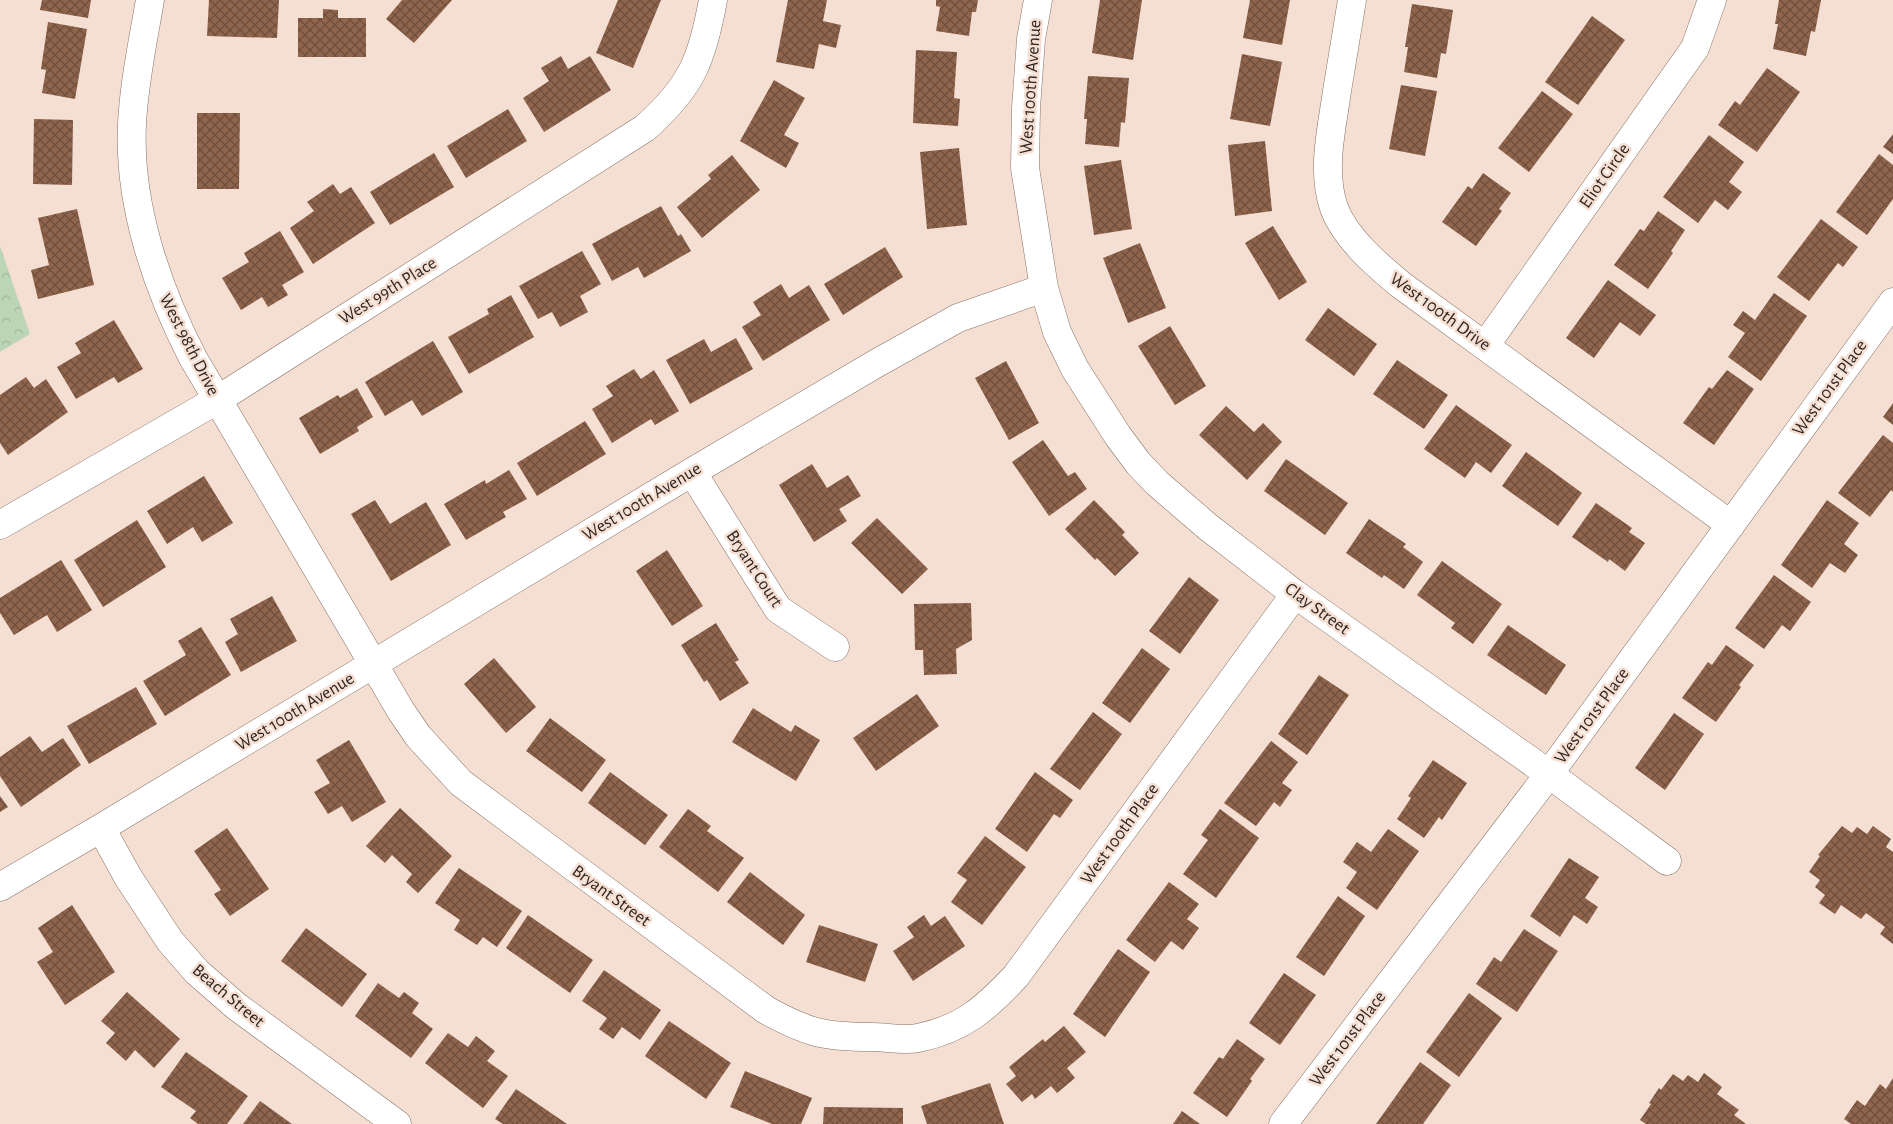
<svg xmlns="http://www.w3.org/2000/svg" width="1893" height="1124" font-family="'Alegreya Sans',sans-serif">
  <defs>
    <pattern id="forest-crowns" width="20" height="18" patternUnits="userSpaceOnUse" patternTransform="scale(1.25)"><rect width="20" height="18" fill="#bcd5b5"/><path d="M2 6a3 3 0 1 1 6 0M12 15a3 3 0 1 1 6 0" fill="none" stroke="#a2b79b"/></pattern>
    <pattern id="building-cross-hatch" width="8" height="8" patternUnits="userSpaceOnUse" patternTransform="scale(1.25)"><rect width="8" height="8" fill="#90654d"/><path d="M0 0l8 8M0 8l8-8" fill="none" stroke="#704e3c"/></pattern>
  </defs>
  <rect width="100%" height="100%" fill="#f5ded2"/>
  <path fill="url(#forest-crowns)" d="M0,246L30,334L0,352Z"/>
  <path fill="url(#building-cross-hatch)" d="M42,0H91L88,18L40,10Z
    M209,0H279L277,38L207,36Z
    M402,0H452L414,43L386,19Z
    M618,0H661L633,68L596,53Z
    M788,0H827L823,21L841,25L836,48L819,44L814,69L776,62Z
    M936,0H978L976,12H972L969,36L936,31L940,7L936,6Z
    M1100,0H1142L1133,60L1092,53Z
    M1250,0H1290L1282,45L1243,38Z
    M1779,0H1821L1815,32L1811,31L1806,56L1773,49L1778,24H1775Z
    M1412,4L1453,10L1446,54L1441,53L1437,78L1404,72L1408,47H1405Z
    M323,9L338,10V18H366V57H298V18H323Z
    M1592,16L1625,40L1578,105L1545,82Z
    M48,22L87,29L75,99L42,93L46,70L41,69Z
    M916,50L957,52L954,98L960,99L958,126L913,123Z
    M1242,54L1282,62L1270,126L1230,119Z
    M561,56L568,69L590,56L611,90L544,132L523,98L549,81L541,68Z
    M1767,68L1800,92L1757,152L1718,125L1735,101L1740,105Z
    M1088,76L1129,78L1125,123L1121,122L1119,147L1085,144L1087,119H1084Z
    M774,80L805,98L784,135L799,143L786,168L740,141Z
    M1401,85L1437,91L1425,156L1389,149Z
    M1542,91L1573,114L1529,172L1498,148Z
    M508,109L527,141L466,178L447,146Z
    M197,113H240L239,189H197Z
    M34,119L73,120L72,185L33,184Z
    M1893,134V154L1883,147Z
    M1709,135L1744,162L1729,182L1742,192L1728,210L1715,200L1698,223L1663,197Z
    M1265,141L1272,211L1235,216L1228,145Z
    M959,148L967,225L927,229L920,152Z
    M434,153L454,187L390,225L370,192Z
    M1879,154L1893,165V199L1867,235L1836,212Z
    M732,155L760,190L702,238L677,207L711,179L708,175Z
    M1121,160L1132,229L1094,235L1084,166Z
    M1483,173L1511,193L1499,209L1502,211L1476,246L1442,222L1468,186L1472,189Z
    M333,184L340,194L351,187L375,223L313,264L290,228L314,211L307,202Z
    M661,206L678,236L681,234L691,251L644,278L638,267L612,281L592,244Z
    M77,209L94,285L38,299L31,270L49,265L38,218Z
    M1658,211L1685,230L1671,251L1673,253L1648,289L1614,265L1640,229L1644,231Z
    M1821,219L1858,247L1843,267L1838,263L1809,301L1777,277Z
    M1273,226L1307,282L1279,300L1245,243Z
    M280,231L304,272L282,285L288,295L268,307L262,297L241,310L222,278L249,262L244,253Z
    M1140,243L1166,308L1128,323L1103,258Z
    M885,247L903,277L843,315L824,284Z
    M582,251L601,284L580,296L588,312L560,327L552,312L538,319L519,286Z
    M1608,280L1656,315L1640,336L1620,322L1594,358L1566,338Z
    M781,284L789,298L809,285L830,320L763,361L742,327L761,315L753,302Z
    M1774,293L1807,316L1761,381L1728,357L1745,333L1733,325L1743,311L1755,320Z
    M511,295L534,337L469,374L448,337L489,314L487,309Z
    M1328,308L1377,344L1354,376L1305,340Z
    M114,320L143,369L118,383L114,377L76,399L57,367L81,353L75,343Z
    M1170,326L1206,386L1175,405L1138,346Z
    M736,338L753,369L690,404L666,360L704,339L711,352Z
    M433,341L463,392L422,416L412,400L385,416L365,382Z
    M1397,360L1448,395L1424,429L1373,394Z
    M1006,361L1039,423L1009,440L975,378Z
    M634,369L641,379L654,370L679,411L655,425L651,419L612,443L592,409L613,396L606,386Z
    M1727,370L1754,389L1714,445L1683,423L1709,387L1712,389Z
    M26,377L34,388L46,379L68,412L8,455L0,443V395Z
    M357,388L373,417L357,427L359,431L320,454L299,418L338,395L340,398Z
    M1893,403V425L1883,417Z
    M1456,405L1512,445L1491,473L1476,462L1465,478L1424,449Z
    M1226,406L1254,432L1263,423L1282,442L1247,480L1199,435Z
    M585,421L606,454L537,496L517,463Z
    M1883,435L1893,443V492L1891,490L1870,517L1838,493Z
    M1043,440L1068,476L1075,472L1087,489L1049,516L1012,462Z
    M1526,452L1582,493L1558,526L1502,486Z
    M1286,459L1348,503L1325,535L1264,491Z
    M812,464L827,488L848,475L861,496L839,509L847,521L814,542L779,485Z
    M509,470L527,499L503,512L506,517L466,540L444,504L485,480L486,484Z
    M204,476L233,523L202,542L193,527L167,544L147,511Z
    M375,500L390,524L426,502L451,545L391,581L351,514Z
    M1094,500L1125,532L1122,535L1139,553L1115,576L1097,558L1095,560L1065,529Z
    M1827,500L1859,523L1844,544L1858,555L1845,573L1830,563L1812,588L1781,565Z
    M1596,503L1632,528L1629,532L1645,543L1625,571L1609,559L1608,562L1572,537Z
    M877,518L928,569L902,594L851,543Z
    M1369,519L1406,544L1403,547L1423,562L1404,589L1384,575L1382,578L1346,553Z
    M137,520L166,567L103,607L74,560Z
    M667,550L703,606L672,626L636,571Z
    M61,560L92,610L57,632L47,615L14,635L0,613V598Z
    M1442,561L1502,604L1473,644L1451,628L1455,623L1417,595Z
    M1774,575L1811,602L1790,631L1782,625L1764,649L1735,628Z
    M1189,577L1219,600L1180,654L1149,631Z
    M272,596L297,641L241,672L225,642L238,634L230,619Z
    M971,603L972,640L956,649L957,674L924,675L923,650H915L914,604Z
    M716,623L739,660L735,662L749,683L720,701L707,680L704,682L681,645Z
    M1508,625L1566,665L1546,695L1487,655Z
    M201,627L231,675L165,716L143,681L186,655L178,641Z
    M1726,645L1754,665L1739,685L1741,687L1716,722L1682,698L1708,662L1712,665Z
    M1142,648L1170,669L1130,723L1102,703Z
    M494,658L536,707L506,733L464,684Z
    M1319,675L1349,695L1307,755L1278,734Z
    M136,687L157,724L89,764L67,726Z
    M917,694L939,726L876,771L853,738Z
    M753,708L791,732L795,725L820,740L796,781L732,742Z
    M1093,712L1122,734L1080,790L1050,769Z
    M1674,713L1704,734L1665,790L1635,768Z
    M550,718L606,760L582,792L526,751Z
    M30,736L42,752L63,738L81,765L21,807L0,776V757Z
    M349,740L386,802L352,822L342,806L328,814L314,792L330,783L316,760Z
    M1271,741L1298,762L1282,783L1292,790L1280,807L1274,802L1256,826L1224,803Z
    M1433,760L1467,783L1442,820L1439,817L1424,838L1397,819L1411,798L1408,796Z
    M610,772L668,815L645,845L588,803Z
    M1035,772L1073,800L1060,818L1054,814L1027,852L995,829Z
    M0,796L8,807L0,812Z
    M400,808L452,856L418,893L406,882L412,874L392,855L385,863L366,846Z
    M688,809L711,826L707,831L744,858L718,892L659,847Z
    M1220,809L1259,838L1216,898L1183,874L1208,840L1201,835Z
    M1842,826L1852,833L1857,827L1867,834L1873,826L1891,839L1886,847L1893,852V944L1880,934L1885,927L1866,913L1861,919L1841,905L1835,914L1819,903L1825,895L1815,887L1820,880L1809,872L1820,856L1818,855Z
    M227,828L269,889L230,916L214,894L221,890L194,851Z
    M1388,829L1419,851L1377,910L1346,888L1357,872L1343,862L1357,842L1371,852Z
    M985,836L1026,867L982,925L951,902L967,880L957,873Z
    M1569,858L1599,877L1585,898L1598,907L1587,924L1574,915L1560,937L1530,916Z
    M459,868L522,911L497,947L483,937L477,945L454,930L460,920L435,903Z
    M750,872L805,915L783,945L727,902Z
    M1169,882L1199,904L1187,919L1199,928L1183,950L1171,941L1155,962L1126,940Z
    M1338,896L1365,916L1324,976L1296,957Z
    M72,905L115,972L65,1005L37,962L53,952L38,928Z
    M528,915L593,960L570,993L506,948Z
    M924,915L931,926L945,916L965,946L913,981L893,951L914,937L907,927Z
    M819,925L878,944L865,982L806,962Z
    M306,928L367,974L342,1007L281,961Z
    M1524,929L1558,951L1517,1012L1476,984L1494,957L1501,962Z
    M1118,949L1150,972L1105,1037L1073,1014Z
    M604,970L661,1010L640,1040L622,1027L613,1039L599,1029L607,1018L582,1001Z
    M1284,973L1316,995L1280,1045L1249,1023Z
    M378,983L399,998L404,992L419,1003L412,1013L433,1029L411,1058L355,1016Z
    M127,992L180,1039L154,1068L135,1050L126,1061L106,1043L115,1033L101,1021Z
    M1469,993L1502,1018L1459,1077L1426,1052Z
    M669,1021L731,1063L706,1099L645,1056Z
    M1064,1026L1086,1052L1067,1068L1075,1078L1057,1093L1051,1086L1035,1099L1032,1094L1022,1102L1006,1084L1016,1076L1009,1067L1043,1039L1045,1042Z
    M448,1033L468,1047L476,1036L495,1051L487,1061L508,1076L483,1108L425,1063Z
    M1237,1039L1265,1059L1250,1079L1252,1081L1227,1117L1193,1093L1219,1057L1223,1059Z
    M186,1052L248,1096L227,1124H198L190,1118L196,1111L161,1087Z
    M1420,1062L1451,1085L1423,1124H1376Z
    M745,1071L812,1098L801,1124H772L730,1107Z
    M1704,1073L1722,1087L1717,1094L1739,1110L1734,1115L1746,1124H1646L1640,1120L1651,1104L1649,1103L1659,1088L1661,1090L1673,1074L1683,1081L1688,1075L1698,1082Z
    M1893,1078V1124H1851L1844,1119L1857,1100L1865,1106L1880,1084L1886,1089Z
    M990,1083L1004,1124H927L921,1106Z
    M516,1089L567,1124H503L495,1119Z
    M260,1101L292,1124H243Z
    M824,1107L903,1108V1124H823Z
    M1182,1111L1200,1124H1173Z"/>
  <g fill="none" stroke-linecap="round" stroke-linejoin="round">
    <defs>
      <path id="minor" d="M150,0C143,41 134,83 132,124C128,204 157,288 193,358L401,711L418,736L461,783L766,1010C808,1033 824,1037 872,1037C886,1037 903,1041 918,1038C963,1029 986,1008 1016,976L1295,594
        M1038,0L1031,39L1026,108L1025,168L1044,288L1057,332L1075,369L1118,436L1138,463L1157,483L1208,527L1295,594L1549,774L1667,861
        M1352,0C1347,30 1342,60 1337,91C1332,128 1321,170 1334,208C1345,238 1377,265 1401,285L1731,525
        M1485,346L1695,48L1712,0
        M692,472L778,609L835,647
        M0,525L217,400L645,128C691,87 702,61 713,0
        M101,828L128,877L170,941L197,972L236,1006L397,1124
        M0,887L101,828L692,472L877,363L958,318L1044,288
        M1283,1124L1549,774L1893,302"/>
    </defs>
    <use href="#minor" stroke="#867267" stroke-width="29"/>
    <use href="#minor" stroke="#fff" stroke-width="28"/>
  </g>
  <g text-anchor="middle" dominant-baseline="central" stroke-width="5" stroke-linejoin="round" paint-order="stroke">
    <g font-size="18" fill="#2d2521" stroke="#f5ded2">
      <text transform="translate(1031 87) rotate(-86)">West 100th Avenue</text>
      <text transform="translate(1605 176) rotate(-55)">Eliot Circle</text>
      <text transform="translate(388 291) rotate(-32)">West 99th Place</text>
      <text transform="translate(1440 312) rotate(36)">West 100th Drive</text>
      <text transform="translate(189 345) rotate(63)">West 98th Drive</text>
      <text transform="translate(1830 388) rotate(-54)">West 101st Place</text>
      <text transform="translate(642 502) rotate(-31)">West 100th Avenue</text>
      <text transform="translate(754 569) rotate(57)">Bryant Court</text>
      <text transform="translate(1317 609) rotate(36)">Clay Street</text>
      <text transform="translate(295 712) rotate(-31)">West 100th Avenue</text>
      <text transform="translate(1592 716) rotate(-54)">West 101st Place</text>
      <text transform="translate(1120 834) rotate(-54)">West 100th Place</text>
      <text transform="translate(611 896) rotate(36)">Bryant Street</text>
      <text transform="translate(228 996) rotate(40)">Beach Street</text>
      <text transform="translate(1348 1039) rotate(-53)">West 101st Place</text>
    </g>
  </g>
</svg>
